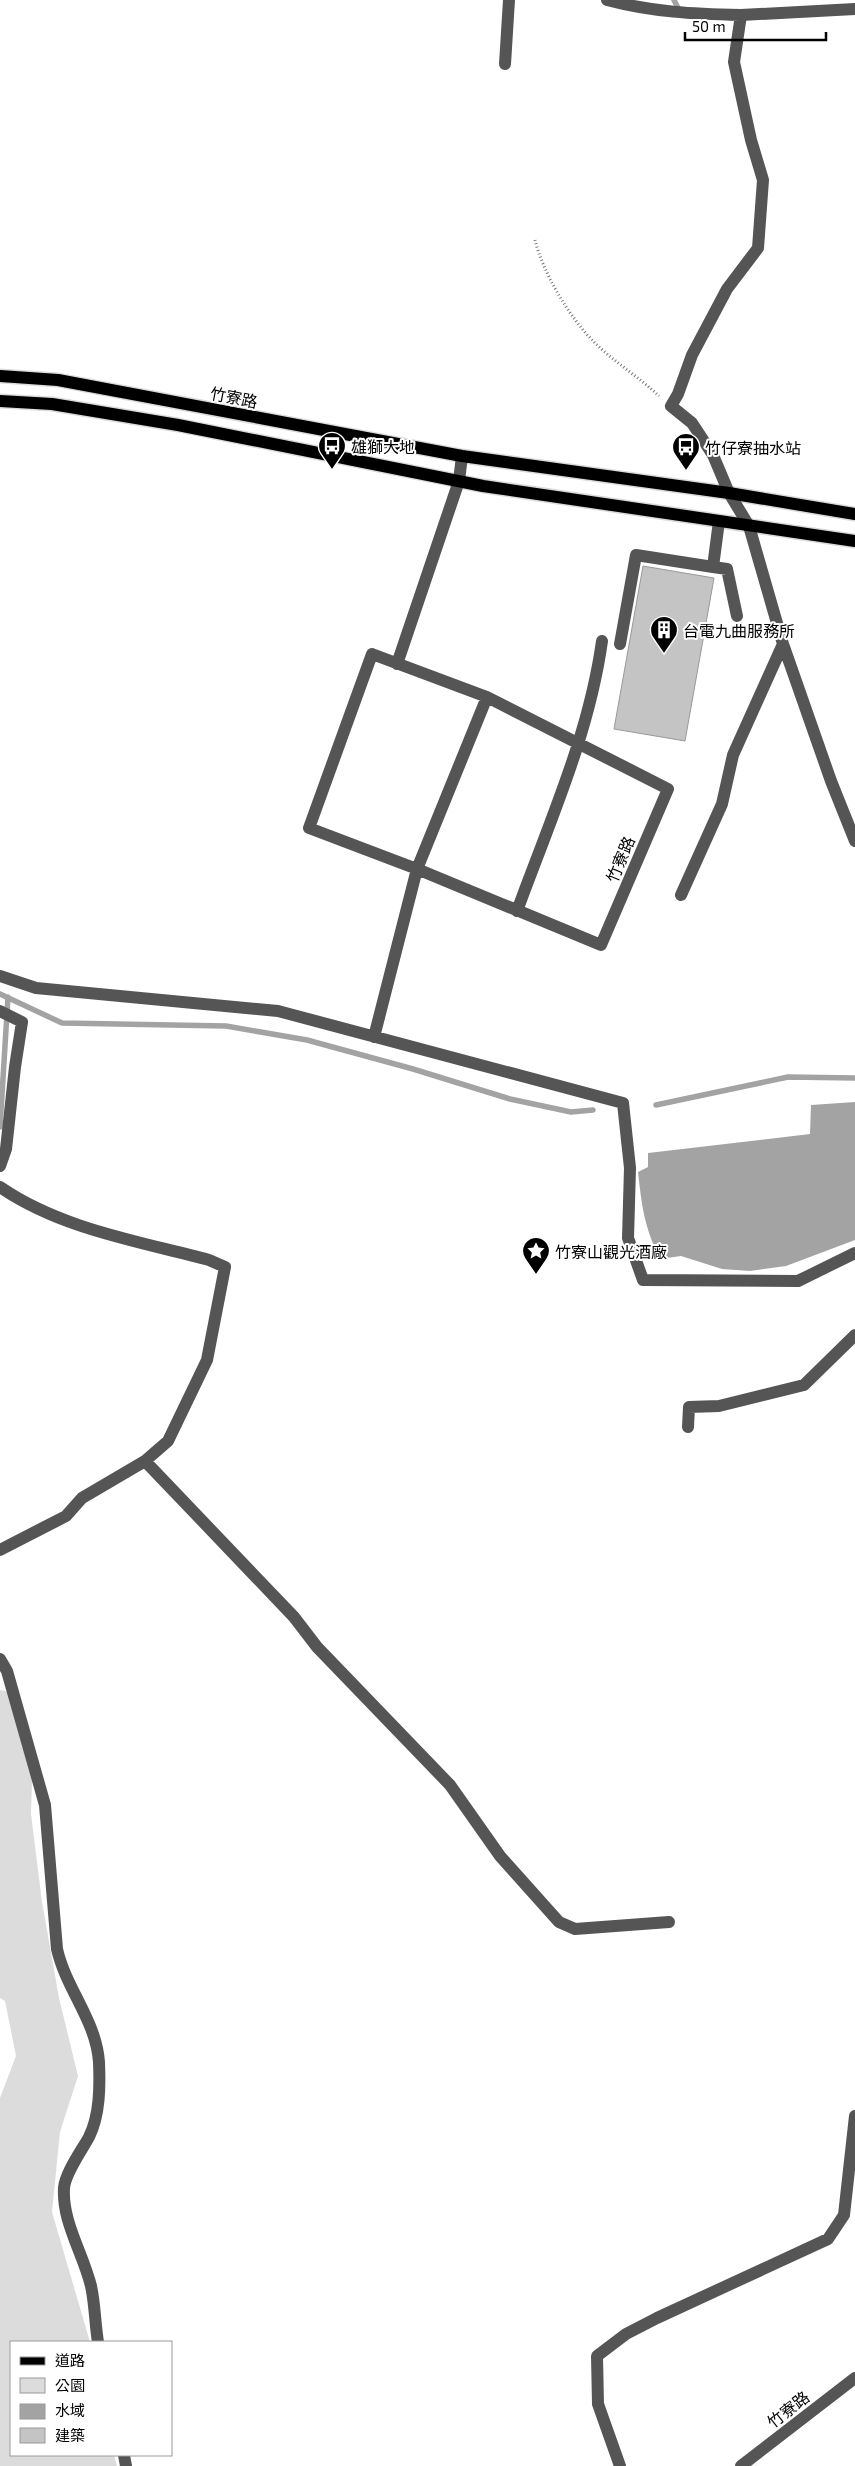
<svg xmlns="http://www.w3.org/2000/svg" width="855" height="2466" font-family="'Exo 2','Noto Sans TC',sans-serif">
  <rect width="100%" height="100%" fill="#fff"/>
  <path fill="#dcdcdc" d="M0,1690L14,1693L33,1747L31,1814L42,1902L59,1998L78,2076L60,2132L52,2212L90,2342H11V2455H114L117,2466H0V2098L16,2056L5,2001L0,1998Z"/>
  <path fill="#a3a3a3" d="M855,1102V1240L786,1266L750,1271L722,1269L681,1256L660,1259C644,1226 642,1207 638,1172L648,1167V1153L810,1134L811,1105Z"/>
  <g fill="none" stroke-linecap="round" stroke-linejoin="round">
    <path stroke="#a3a3a3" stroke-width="5.5" d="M674,0L680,12
      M0,994L62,1023L226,1026L307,1040L413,1069L510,1099L571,1112L593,1110
      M656,1105L788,1077L855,1078
      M0,1127L8,997"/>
  </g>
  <path fill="#c4c4c4" stroke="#999" d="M643,566L714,578L685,741L614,729Z"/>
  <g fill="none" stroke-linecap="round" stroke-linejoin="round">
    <defs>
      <path id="major" d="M0,376L58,380L462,456L729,493L855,514
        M0,401L52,404L178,425L483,486L855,541"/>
    </defs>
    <use href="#major" stroke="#dbdbdb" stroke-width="15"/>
    <path stroke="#777" stroke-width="3" stroke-dasharray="1 2.5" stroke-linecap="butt" d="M535,240C543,273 570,318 594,342C614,362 639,377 659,396"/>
    <path stroke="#555" stroke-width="12" d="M607,0C652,12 694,14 741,15
      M855,9L741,15L734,62L751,140L763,180L758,248L727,289L692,355L678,394L671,406L692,423L713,455L729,493L749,526L783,644L831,781L855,841
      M505,64L509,0
      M713,567L727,569L737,616
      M620,644L636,555L713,567L719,521
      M372,654L487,697L668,789L601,945L417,869L309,828Z
      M397,664L459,481L462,456
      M681,895L722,804L733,755L783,644
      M517,911C549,823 589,735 602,641
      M0,976L36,988L278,1011L623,1103L630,1168L628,1238L643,1280L798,1281L855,1253
      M0,1011L22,1022L15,1067L6,1149L0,1166
      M374,1037L417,869L487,697
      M0,1187C61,1229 138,1241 209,1260L225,1267L207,1360L168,1441L145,1461L82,1498L66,1516L0,1550
      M688,1427L689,1407L719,1406L804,1385L855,1335
      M145,1461L294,1617L317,1647L450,1785L500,1856L559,1922L575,1929L669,1922
      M0,1659L7,1671L45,1805L57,1949C66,1989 96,2020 99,2062C100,2086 100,2115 89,2137C82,2150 65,2173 64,2188C62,2222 83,2253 91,2286C95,2304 95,2324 98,2342
      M124,2455L126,2466
      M620,2466L598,2404L597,2356L626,2334L657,2318L828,2239L844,2215L855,2116
      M741,2466L855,2378"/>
    <use href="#major" stroke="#000" stroke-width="12"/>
  </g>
  <defs>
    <symbol id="bus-pin" viewBox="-11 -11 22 30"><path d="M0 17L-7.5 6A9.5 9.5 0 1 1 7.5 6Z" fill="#000" stroke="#fff"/><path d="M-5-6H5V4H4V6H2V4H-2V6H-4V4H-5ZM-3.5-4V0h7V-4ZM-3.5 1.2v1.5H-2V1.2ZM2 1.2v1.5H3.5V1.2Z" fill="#fff"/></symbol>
    <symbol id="building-pin" viewBox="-11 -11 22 30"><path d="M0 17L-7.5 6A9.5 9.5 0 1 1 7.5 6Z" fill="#000" stroke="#fff"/><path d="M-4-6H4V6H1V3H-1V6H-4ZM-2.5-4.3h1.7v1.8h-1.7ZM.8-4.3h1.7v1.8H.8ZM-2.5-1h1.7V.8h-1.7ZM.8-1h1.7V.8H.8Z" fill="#fff"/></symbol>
    <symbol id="sight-pin" viewBox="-11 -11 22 30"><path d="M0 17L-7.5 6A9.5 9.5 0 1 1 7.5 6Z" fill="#000" stroke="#fff"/><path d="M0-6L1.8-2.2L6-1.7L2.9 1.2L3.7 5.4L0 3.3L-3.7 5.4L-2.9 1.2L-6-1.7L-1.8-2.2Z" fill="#fff"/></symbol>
  </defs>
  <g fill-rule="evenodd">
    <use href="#bus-pin" x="316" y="430" width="32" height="43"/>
    <use href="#bus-pin" x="670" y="431" width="32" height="43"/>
    <use href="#building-pin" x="648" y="614" width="32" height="43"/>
    <use href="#sight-pin" x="520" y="1235" width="32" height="43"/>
  </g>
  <g text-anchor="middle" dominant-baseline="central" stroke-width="4" stroke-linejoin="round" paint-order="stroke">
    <g font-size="16" fill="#000" stroke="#fff">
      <text transform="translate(234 397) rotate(11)">竹寮路</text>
      <text transform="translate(620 859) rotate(-67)">竹寮路</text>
      <text transform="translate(788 2409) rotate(-38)">竹寮路</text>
    </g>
    <g font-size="16" fill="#000" stroke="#fff" text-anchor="start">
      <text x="351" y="446">雄獅大地</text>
      <text x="705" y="447">竹仔寮抽水站</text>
      <text x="683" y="630">台電九曲服務所</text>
      <text x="555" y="1251">竹寮山觀光酒廠</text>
    </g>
  </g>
  <rect x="10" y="2341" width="162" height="115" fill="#ffffff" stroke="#999999"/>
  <rect x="20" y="2357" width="25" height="8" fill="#000000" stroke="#999999"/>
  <text x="55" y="2366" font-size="15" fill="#000000">道路</text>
  <rect x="20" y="2378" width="25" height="15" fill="#dcdcdc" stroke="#999999"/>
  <text x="55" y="2391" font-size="15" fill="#000000">公園</text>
  <rect x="20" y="2404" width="25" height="15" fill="#a3a3a3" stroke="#999999"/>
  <text x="55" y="2416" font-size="15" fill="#000000">水域</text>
  <rect x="20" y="2428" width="25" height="15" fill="#c4c4c4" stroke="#999999"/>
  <text x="55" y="2441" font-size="15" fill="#000000">建築</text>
  <path d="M685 32v8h141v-8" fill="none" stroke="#000000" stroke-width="2.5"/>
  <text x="692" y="32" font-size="15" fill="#000000" stroke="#ffffff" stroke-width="4" paint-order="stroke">50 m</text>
</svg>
